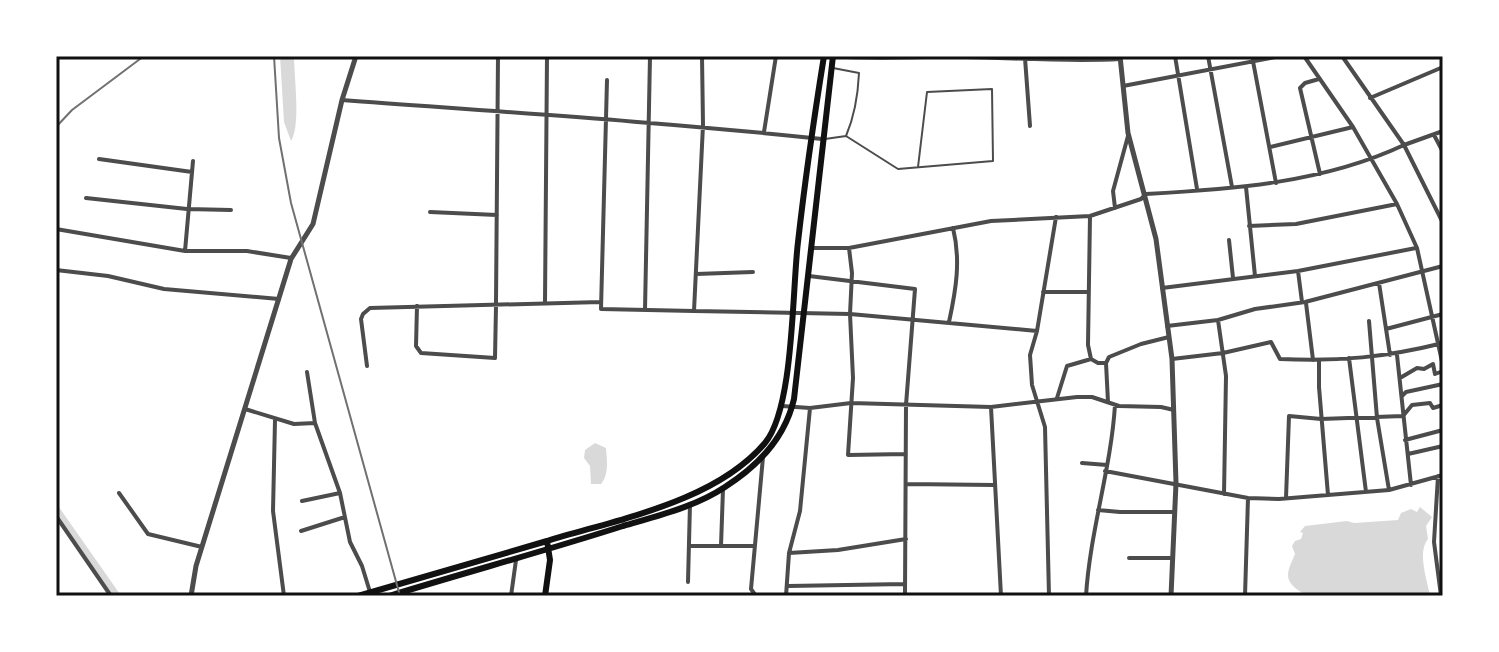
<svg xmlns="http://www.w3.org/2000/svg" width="1499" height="652" font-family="Bitter,serif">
  <rect width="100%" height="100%" fill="#fff"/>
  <path fill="#d9d9d9" d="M280,56H294C294,77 301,125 291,141L284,122Z
    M595,443L606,448C607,461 609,474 601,484H591L590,466L584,458L585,450Z
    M1420,507L1432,517L1426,526L1428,539C1417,553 1427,579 1430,596H1343L1338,594C1328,600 1316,589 1306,595C1281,581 1287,573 1295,554L1292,546L1295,541L1301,539L1303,533L1300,532L1305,526L1347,521L1354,523L1398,520L1401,513L1411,509L1417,512Z"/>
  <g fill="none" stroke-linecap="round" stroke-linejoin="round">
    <path stroke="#d9d9d9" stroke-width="7" d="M56,509L117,596"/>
    <path stroke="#4c4c4c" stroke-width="2" d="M846,136L898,169L993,161L992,89L927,92L918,167
      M825,139L846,136C855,115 858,95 859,73L833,68"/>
    <path stroke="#4c4c4c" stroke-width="4" d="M702,56L703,125L694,311L850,314L1037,331
      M831,56C876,60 921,56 966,57C1018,58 1069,62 1120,59
      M1175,56L1197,189
      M1208,56L1232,187
      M1252,56L1276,183
      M1304,56L1353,127L1397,204L1417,248L1443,366
      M1025,58L1030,126
      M1319,79L1305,83L1300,88L1320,174
      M607,80L601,309L694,311
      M1123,86L1281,56
      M1370,98L1443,67
      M342,100C503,112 663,122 822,139
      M1443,131L1404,145L1443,223
      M764,132L776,56
      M1434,135L1443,152
      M1270,147L1353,127
      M99,159L192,172
      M1246,187L1255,276
      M86,198L187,209L231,210
      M1115,208L1113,191L1128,136
      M430,212L497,215
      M1090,216L1088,345L1091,359L1098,363H1106
      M1249,226L1296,224L1397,204
      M56,229L185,251H247L291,258
      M1229,240L1233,278
      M812,248H849L991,221L1090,216L1141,199L1146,194C1233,189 1323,183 1404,145L1342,56
      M849,248L852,273L850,314L853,378L848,455L906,454
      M185,251L193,161
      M56,270L108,276L164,289L279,299
      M1298,271L1302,302
      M696,274L753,272
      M809,276L915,289L906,405L905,596
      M1379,283L1390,355
      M1162,288L1298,271L1416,248
      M1043,292H1087
      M545,302L547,56
      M496,303L498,56
      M1306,303L1313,360
      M417,306L416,346L421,353L495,358L496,306
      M645,310L650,56
      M1369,321L1377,418L1389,490
      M949,322C956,290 961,260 953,228
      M1167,326L1218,320
      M1386,329L1443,314
      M1397,355L1411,485
      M1349,358L1366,492
      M1172,359L1223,353L1271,342L1280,359C1338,362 1387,357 1443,343
      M1319,361V387L1328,495
      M367,366L361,319L363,314L370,308L601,302
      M307,372L315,423L340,493L350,542L362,566L370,592
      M1400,378L1417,368L1424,369L1433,364L1435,374L1443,371
      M1402,396L1406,392L1443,384
      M1057,398L1067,366L1091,359
      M1108,402L1106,363L1109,357L1141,344L1169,337
      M782,406L810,408L851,403L991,407L1077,397H1092L1119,406L1161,407L1174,410
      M991,407L1001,596
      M245,409L294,424L315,423
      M275,420L273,511L284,596
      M1405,440L1443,430
      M1408,454L1443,446
      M1082,463L1107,465
      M1105,471L1248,498L1279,499L1389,490L1443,475
      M1438,476L1434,542L1441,596
      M907,484L994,485
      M119,493L148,534L202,547
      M1224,494L1226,376L1218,320L1255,309L1305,302L1443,266
      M1286,498L1289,416L1321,419L1403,416L1412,405L1430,403L1433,408L1443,405
      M302,501L340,493
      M1098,510L1120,512H1174
      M56,516L111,596
      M301,531L345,517
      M689,546H755
      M721,546L723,489
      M789,553L838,550L906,539
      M1129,558H1172
      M688,582L690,504
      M788,586L905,584
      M511,596L516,560
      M756,596L751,589L763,457
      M786,596L789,553L800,511L810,408
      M1049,596L1045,427L1032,385L1030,355L1037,331L1056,217
      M1086,596C1090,531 1111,469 1115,405
      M1245,596L1248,498"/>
    <path stroke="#4c4c4c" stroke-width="5" d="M1120,56L1128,133L1156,239L1172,359L1176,483L1171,596
      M191,596L196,566L291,259L313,224L342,100L356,56"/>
    <path stroke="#111" stroke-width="6" d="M547,541C618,519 715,502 765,443C794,408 792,291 798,242C805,180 814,118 824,56
      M358,596L547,541L550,560L545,596
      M389,596C467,572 545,551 623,526C657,516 695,507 725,487C758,466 785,438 794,399L833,56"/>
    <path stroke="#707070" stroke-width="2" d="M274,56L279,138L291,203L400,596
      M56,127L72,110L144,56"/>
  </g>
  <rect width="1499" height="652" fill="none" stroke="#ffffff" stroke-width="116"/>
  <rect x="58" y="58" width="1383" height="536" fill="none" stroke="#111" stroke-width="3"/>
</svg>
